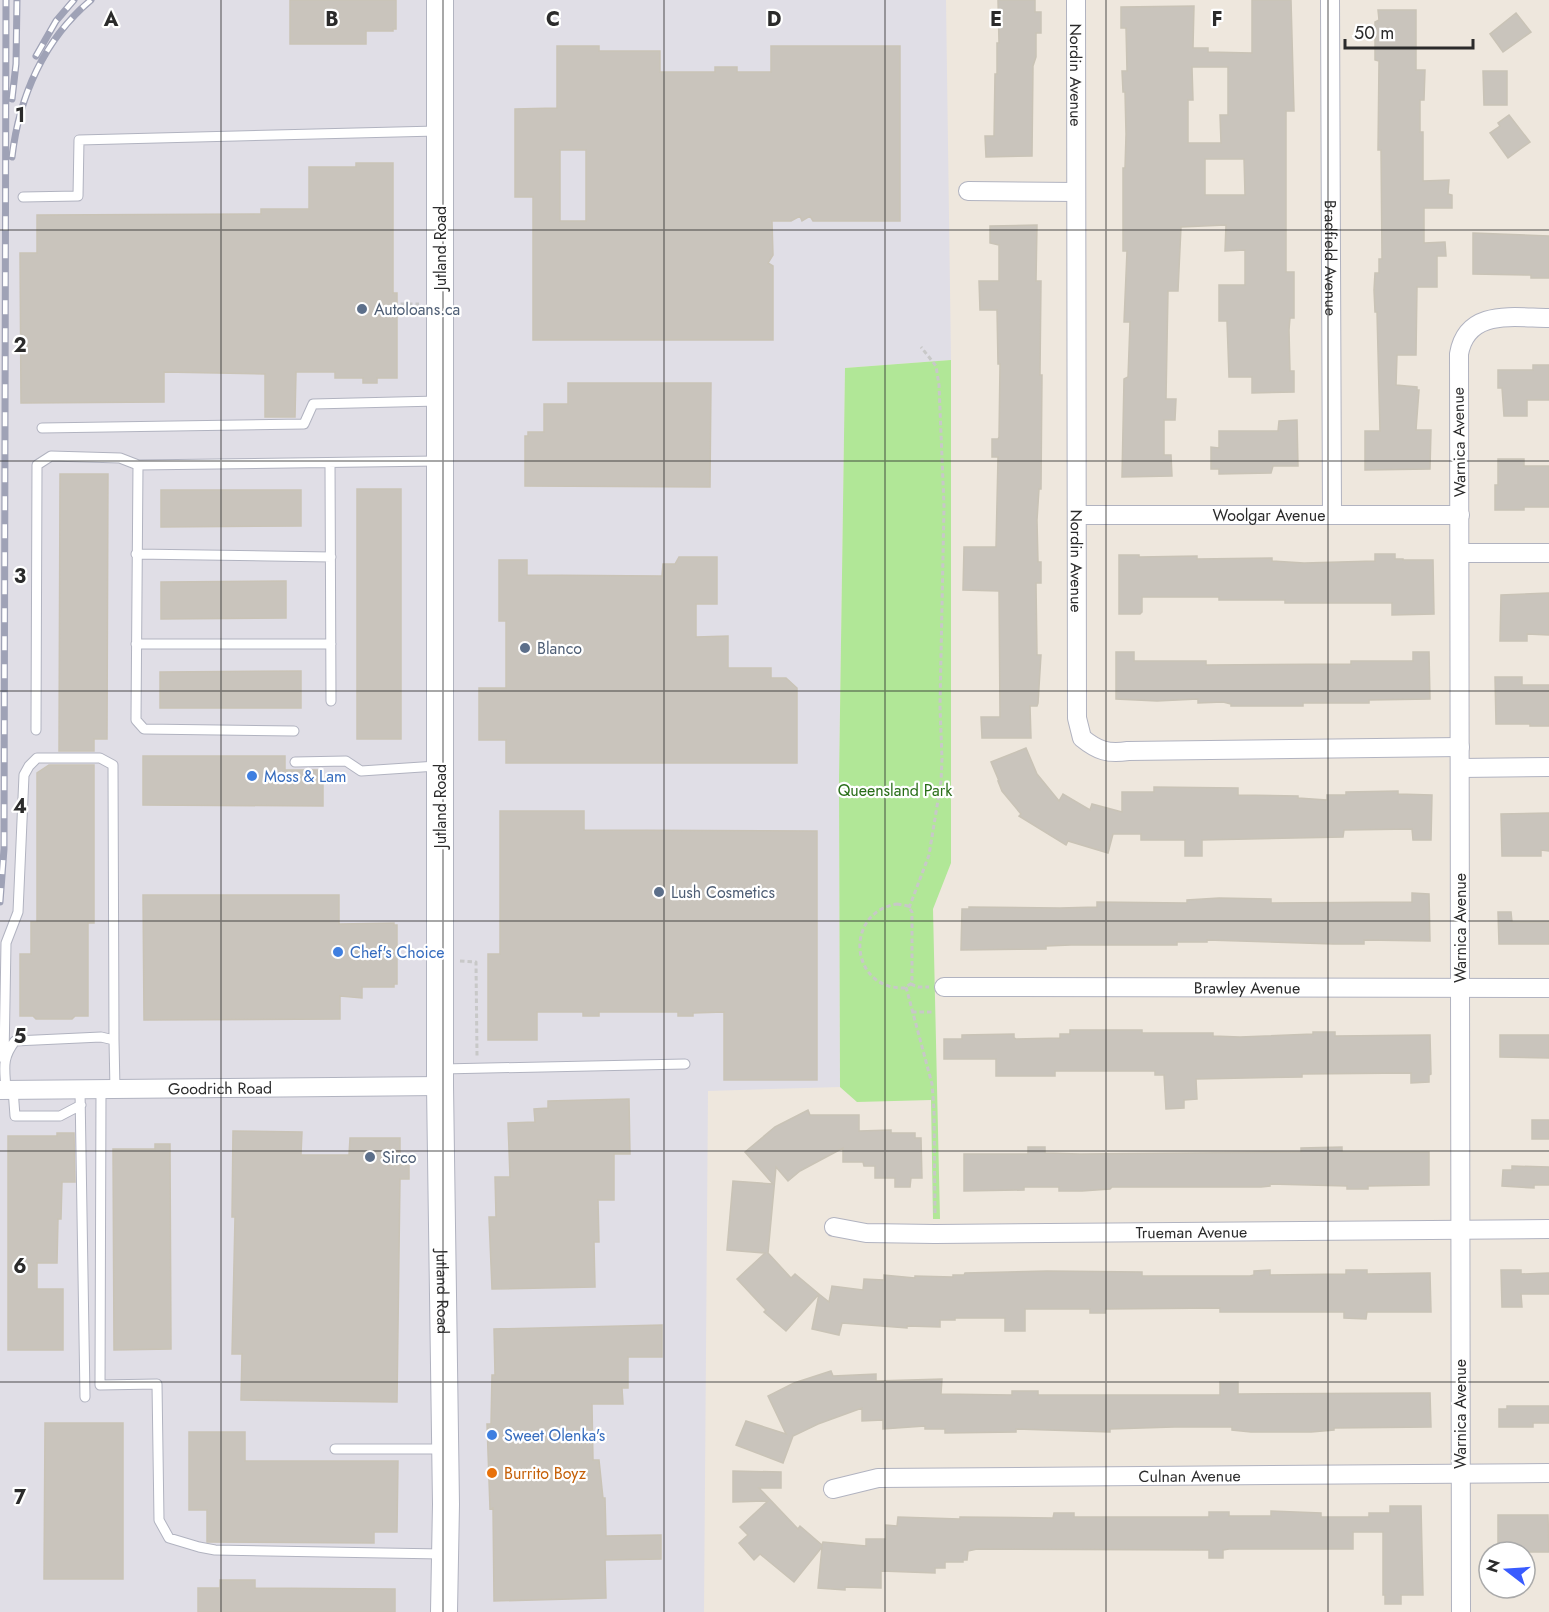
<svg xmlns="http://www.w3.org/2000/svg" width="1549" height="1612" font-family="Jost,sans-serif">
  <rect width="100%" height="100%" fill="#eee7dd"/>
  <path fill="#e0dee6" d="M0,0H946L951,360L845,368L839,780L840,1087L708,1091L704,1612H0Z"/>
  <path fill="#b1e797" d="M951,360V863L933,909L940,1219H933L931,1100L857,1102L840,1087L839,780L845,368Z"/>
  <path fill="#c9c4bc" stroke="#c9c3b6" stroke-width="1.5" fill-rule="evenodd" d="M290,0H396V29H393V31H366V44H290Z
    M998,0H1035V12H1041V33H1036V57L1033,66L1032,156L986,157L985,136H994L995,74H997V43H999Z
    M1252,0H1291L1294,111H1286V272H1294V318H1290L1289,330L1290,371H1294V392L1252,393V377H1229L1227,321H1219V285H1245V250L1225,251L1226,225L1181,227L1178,291H1168L1166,399H1176L1175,420H1164V455H1171L1172,476L1122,477L1124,379L1128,377L1130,322H1124L1127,251H1123V168H1125L1126,134L1125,92H1123L1122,71H1127L1126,28H1121V7L1194,6L1193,48H1208V52L1252,53ZM1192,67H1228V115H1220L1221,143H1188V100H1193ZM1205,159H1244L1245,195H1205Z
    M1378,10H1416V70H1425L1424,100H1420V132H1423V181L1449,180L1448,194L1452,195V208H1424V243L1445,242L1446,256H1437V287H1417L1416,355H1397L1396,385L1417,387V390H1419L1416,430H1431L1430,469L1365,470V431H1380L1377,312H1375L1374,290L1375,273H1379V259H1382L1381,150H1378L1379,61L1375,60V22L1379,20Z
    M1516,13L1531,32L1503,52L1490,34Z
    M557,46H599V51H660V72H715V67H737V72H771V46H900V221H813L810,216L802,221L800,216L791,221H772L773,255L768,263L773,266V340H533V197H515V109L557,108ZM560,150H586V221H560Z
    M1483,71H1507V105H1484Z
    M1509,115L1530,142L1508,158L1490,133L1500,126L1498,123Z
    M356,163H393V293H397V378H377V383H363V378H335V372H296L295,417H265V374L164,372V402L21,403L20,253H37V215L261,214V209H309V167H356Z
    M1037,225L1036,281H1041L1040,375H1042L1041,489H1039L1037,520L1038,562H1041V583H1036L1037,655H1041L1038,703L1037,706H1030L1031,738H982L981,717H1000L999,591L963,590L964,547H996L998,457H992V439H998L999,437L1000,364H998L997,310H980L979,281H999V245L990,243V226Z
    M1473,233L1549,236V278H1531V275L1473,274Z
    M1533,365H1549V400H1527V416H1504L1502,388H1498V370H1533Z
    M568,383H711L710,487L525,486V436H528V432H544V404H568Z
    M1297,420L1298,466H1273L1271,473L1219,474V469H1211V447L1219,448V431H1278L1279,421Z
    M1498,459H1524V466H1549V507H1524V510H1495V485H1498Z
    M60,474H108L107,739H94V751H59Z
    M357,489H401V739H357Z
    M161,490H301V526L161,527Z
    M1375,554H1395V559H1403V560H1433L1434,614L1392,615V603H1285V600H1219V597H1142V612L1140,614H1119V555H1139V557L1197,556V559L1272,558V561L1304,563L1375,561Z
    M679,557H717V604H696V637L728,636V668H771V678H786L797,688V763H506V740H479V688H506V621H499V560H527V575L662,576L663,564H675Z
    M286,581V618L161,619V582Z
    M1549,593V635L1527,634V641H1500L1501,595Z
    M1116,652H1134V661H1206V665L1351,664V661H1413V652H1429L1430,699L1369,700V703H1303V706H1231V704L1223,702L1198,703V699L1157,701L1116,699Z
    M301,671V708H160V672Z
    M1495,677H1522V685H1549V726H1530V724H1496Z
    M1026,748L1037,774L1059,801L1063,794L1090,810L1092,804L1122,812V792H1154V787L1238,788V795L1298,796V798L1327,800V795H1346V792L1398,791V794L1432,795L1431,840H1413L1412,829L1344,830L1343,837L1202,840V856H1185V840H1141V834H1113L1108,853L1068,841L1066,845L1019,816L1021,814L1002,791L998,781H999L991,762Z
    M143,756H285V770H323V806L143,805Z
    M49,765H94V923H88V1016H75L72,1019H36L33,1016H20V954H31V922H37V773Z
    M500,811H584V830L817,831V1080H724V1012L693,1013V1016H678V1012H599V1016H583V1012H537V1040H488V954H500Z
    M1549,813V851L1541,850V856H1502L1501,814Z
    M1412,893L1429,894L1430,941L1364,940V944H1334L1207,940V942H1177V945H1071L1046,946V949L961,950L962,909H969V907L1060,908L1097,907V902L1187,903V900L1219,898L1271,899V903L1412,902Z
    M143,895H339V924L394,923V925H397V984H394V987H362V998L340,996V1019L144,1020Z
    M1498,912H1511L1512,922H1549V944H1499Z
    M1070,1030H1142V1033H1213V1036L1240,1037L1313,1034V1032H1335V1036L1430,1035L1431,1074L1429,1075V1082L1411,1083V1073L1302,1074V1077L1196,1079L1197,1099L1184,1100V1108L1166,1109L1164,1075H1155V1071H1055V1076H996V1059H944V1039H962V1035L1014,1034V1038L1016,1039L1060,1038V1034H1070Z
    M1500,1035H1549V1058L1500,1057Z
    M629,1099L630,1154H614V1200H598L599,1242H594L595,1287L492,1289L489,1217H496L495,1177H510L508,1123L535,1122L534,1109L548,1108V1101Z
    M808,1110L810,1115H859V1131L891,1130V1133H915V1138H921L922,1178H911L910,1187H895V1178H875V1166H864L863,1162H843V1148L800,1171L788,1181L776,1167L768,1253L791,1278L795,1274L819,1294L786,1331L764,1312L766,1310L737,1279L765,1253L727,1250L733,1181L773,1184L745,1152L775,1127Z
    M1532,1120H1549V1139H1532Z
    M233,1131L302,1132L301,1155H349L350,1138H400V1165H409V1179H400L397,1402L241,1400L242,1354H232L235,1217H232Z
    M57,1133H74L75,1182H62L61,1219H58L57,1263H37V1289H63V1350H8V1136H57Z
    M155,1144H170L171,1349L114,1350L113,1149H155Z
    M1028,1147H1045V1153L1080,1154L1301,1152V1148L1342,1147V1152H1429V1185L1368,1186V1189H1347V1186L1270,1184V1186L1261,1187H1112L1110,1189L1082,1191H1059V1187H1024V1190L964,1191V1154H1028Z
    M1512,1166L1549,1167V1185H1534V1188L1502,1186L1503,1170H1512Z
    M1270,1270V1275L1346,1274V1270H1367V1274L1430,1273L1431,1312H1367L1366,1319L1344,1318V1312H1220V1308L1105,1309V1313H1090V1309H1025V1331H1005V1318H955V1320H940V1327L907,1326V1328L842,1323L839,1335L812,1329L819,1294L829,1302L832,1286L863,1290L864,1279L884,1280V1275L915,1278V1276L953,1277V1275H964L965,1273L1047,1271L1142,1272V1276H1250L1254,1275V1271Z
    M1501,1270H1521V1274L1549,1273V1294H1521L1522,1307H1502Z
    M662,1325V1357H628V1388H622L623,1404H592L593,1460H599L603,1498H605L606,1536L661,1535V1559L605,1560L606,1598L494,1601L493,1508L490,1509L487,1424H491L492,1375H495L494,1329Z
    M831,1371L833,1376L876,1374V1381L942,1379L941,1394L1012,1395V1391H1038V1395H1220V1382H1238V1394L1430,1393L1431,1427L1334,1428V1430L1311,1432H1251L1232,1430V1427H1174L1110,1429V1432L1016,1429V1432L945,1433V1429H925V1426L883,1429V1420L862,1421V1408L818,1424L793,1436L783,1463L736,1445L746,1421L786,1434L768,1396L794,1383Z
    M1507,1406H1549V1423H1533V1427H1499V1409H1507Z
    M45,1423H123V1579H44Z
    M189,1432H245V1461H398L397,1532H374V1543L207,1542V1510H189Z
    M733,1471L781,1472V1488H759L798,1529L800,1526L822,1545L823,1542L866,1546V1539H886V1525L897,1526L898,1517L960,1519V1517L1053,1518L1054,1513H1074V1517H1209V1512H1229V1516H1271V1511L1321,1513V1517H1369V1513H1390V1506H1421L1423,1595H1401V1604H1385V1595H1383V1532H1353V1549H1229L1223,1550V1558H1209V1550L977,1549L968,1551L967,1560H963V1562H945V1568H935V1573L881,1571V1588L845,1587V1590L818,1588L822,1547L794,1582L760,1554L754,1560L739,1543L748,1535L740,1527L768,1501L733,1502Z
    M1498,1515H1548L1549,1552H1498Z
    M220,1580H255V1588L395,1589V1612H198V1588H220Z"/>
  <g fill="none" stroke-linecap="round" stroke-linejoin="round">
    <defs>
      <path id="lane" d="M23,197L78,196L79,140L437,131
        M42,428L304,424L313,404L438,401
        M330,463L331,701
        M138,465L136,720L144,729L294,731
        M136,554L331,557
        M136,644H331
        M36,730L37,465L51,456L120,458L138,465L437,461
        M295,762L346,761L361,771L437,766
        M4,1059L6,943L18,912L24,775L29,766L37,758H100L113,765L114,1040
        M442,1069L685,1064
        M13,1089L15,1116H60L81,1105
        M6,1090C5,1069 1,1059 15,1041L101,1037L114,1040L115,1090
        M101,1090L100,1385L157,1384L159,1520L169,1538L199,1547L215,1550L442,1554
        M80,1091L85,1397
        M335,1449H443"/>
      <g id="street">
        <path id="s1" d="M1076,0L1077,718L1082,738C1098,751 1108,754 1128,751L1460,747"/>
        <path id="s2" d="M1330,0L1332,515"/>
        <path d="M968,191L1076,192"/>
        <path id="s3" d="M1077,515H1460"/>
        <path d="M1460,553H1549"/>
        <path d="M1460,768L1549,767"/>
        <path id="s4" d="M944,987L1549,988"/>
        <path id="s5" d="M0,1090L440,1086"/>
        <path id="s6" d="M834,1227L866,1233L935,1234L1549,1229"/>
        <path id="s7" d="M833,1489L878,1478L1549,1473"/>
        <path d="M1461,1612L1459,354C1467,308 1514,318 1549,318"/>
      </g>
      <g id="secondary">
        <path id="s8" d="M440,0V1086L446,1504L444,1612"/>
      </g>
    </defs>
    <use href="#lane" stroke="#b1b3c0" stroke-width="11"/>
    <use href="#street" stroke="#b1b3c0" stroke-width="20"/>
    <use href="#secondary" stroke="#b1b3c0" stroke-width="28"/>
    <path stroke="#c8c8c8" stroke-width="3" stroke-dasharray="4.5 3" stroke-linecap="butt" d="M393,304H419
      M897,904L908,906L912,912V983L904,988C849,989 844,912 897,904Z
      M909,908L929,855L941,782L942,759L940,706L944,506L939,385L936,366L921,347
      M460,961L476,962L477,1056
      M911,984L918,987H929
      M906,987L932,1084L934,1110L935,1216
      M912,1012H934"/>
    <use href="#lane" stroke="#fff" stroke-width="9"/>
    <use href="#street" stroke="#fff" stroke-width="18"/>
    <use href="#secondary" stroke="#fff" stroke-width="26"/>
    <defs>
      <path id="rail" d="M36,56L56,21L74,0
        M12,99L16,64L17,0
        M12,157C19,97 44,39 91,0
        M0,902L4,849L6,0"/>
    </defs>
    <use href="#rail" stroke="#9fa2b6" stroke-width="7"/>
    <use href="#rail" stroke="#fff" stroke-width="4.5" stroke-dasharray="14" stroke-linecap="butt"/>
  </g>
  <path fill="none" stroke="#2b2b2b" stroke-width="1.5" stroke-opacity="0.55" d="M221,0V1612M443,0V1612M664,0V1612M885,0V1612M1106,0V1612M1328,0V1612M0,230H1549M0,461H1549M0,691H1549M0,921H1549M0,1151H1549M0,1382H1549"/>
  <g fill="#5c6f8a" stroke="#fff" stroke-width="2">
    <circle cx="362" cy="309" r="6"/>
    <circle cx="525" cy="648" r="6"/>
    <circle cx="659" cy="892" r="6"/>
    <circle cx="370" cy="1157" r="6"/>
  </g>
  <g fill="#3f7fe0" stroke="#fff" stroke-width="2">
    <circle cx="252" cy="776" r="6"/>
    <circle cx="338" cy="952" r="6"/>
    <circle cx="492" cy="1435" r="6"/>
  </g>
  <circle fill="#e8710a" stroke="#fff" stroke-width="2" cx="492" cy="1473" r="6"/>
  <g text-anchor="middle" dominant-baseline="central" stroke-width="4.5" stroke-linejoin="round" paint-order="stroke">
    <g font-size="16" fill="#2b2b2b" stroke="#fff">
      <text stroke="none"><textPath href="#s1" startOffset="75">Nordin Avenue</textPath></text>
      <text transform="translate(440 248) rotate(-90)">Jutland Road</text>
      <text stroke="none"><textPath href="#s2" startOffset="258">Bradfield Avenue</textPath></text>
      <text transform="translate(1459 442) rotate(-91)">Warnica Avenue</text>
      <text stroke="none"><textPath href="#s3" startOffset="192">Woolgar Avenue</textPath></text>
      <text stroke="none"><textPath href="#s1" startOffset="561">Nordin Avenue</textPath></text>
      <text transform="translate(440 806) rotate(-90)">Jutland Road</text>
      <text transform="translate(1460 928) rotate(-90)">Warnica Avenue</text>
      <text stroke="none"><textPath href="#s4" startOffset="303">Brawley Avenue</textPath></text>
      <text stroke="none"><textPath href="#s5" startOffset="220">Goodrich Road</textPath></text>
      <text stroke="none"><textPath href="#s6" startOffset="358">Trueman Avenue</textPath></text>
      <text stroke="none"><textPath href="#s8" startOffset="1292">Jutland Road</textPath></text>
      <text transform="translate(1460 1414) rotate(-90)">Warnica Avenue</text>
      <text stroke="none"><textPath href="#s7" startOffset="358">Culnan Avenue</textPath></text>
    </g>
    <g font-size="16" fill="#4e5e75" stroke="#fff" text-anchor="start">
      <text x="374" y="309">Autoloans.ca</text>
      <text x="537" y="648">Blanco</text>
      <text x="671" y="892">Lush Cosmetics</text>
      <text x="382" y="1157">Sirco</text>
    </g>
    <g font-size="16" fill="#366cbe" stroke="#fff" text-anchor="start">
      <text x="264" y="776">Moss &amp; Lam</text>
      <text x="350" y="952">Chef's Choice</text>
      <text x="504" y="1435">Sweet Olenka's</text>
    </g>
    <g font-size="16" fill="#286d17" stroke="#fff">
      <text x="895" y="790">Queensland Park</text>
    </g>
    <g font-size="16" fill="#c56008" stroke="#fff" text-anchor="start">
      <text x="504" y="1473">Burrito Boyz</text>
    </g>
  </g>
  <g font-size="20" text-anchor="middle" font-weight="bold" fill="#2b2b2b" stroke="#fff" stroke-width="4.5" stroke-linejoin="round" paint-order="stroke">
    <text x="111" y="26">A</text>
    <text x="332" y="26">B</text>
    <text x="553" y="26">C</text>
    <text x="774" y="26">D</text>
    <text x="996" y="26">E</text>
    <text x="1217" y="26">F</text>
    <text x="20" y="122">1</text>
    <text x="20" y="352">2</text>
    <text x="20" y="583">3</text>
    <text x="20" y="813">4</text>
    <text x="20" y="1043">5</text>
    <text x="20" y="1273">6</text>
    <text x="20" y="1504">7</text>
  </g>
  <g transform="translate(1507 1570) rotate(287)"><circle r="28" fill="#ffffff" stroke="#aaaaaa" stroke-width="1.5"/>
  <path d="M0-4.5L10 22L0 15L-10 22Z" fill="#395bff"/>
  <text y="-9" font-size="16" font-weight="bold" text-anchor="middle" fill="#2b2b2b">N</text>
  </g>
  <path d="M1345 39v9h128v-9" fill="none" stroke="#2b2b2b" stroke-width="3"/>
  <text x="1354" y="39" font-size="18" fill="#2b2b2b" stroke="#ffffff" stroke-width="4.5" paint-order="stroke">50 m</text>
</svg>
